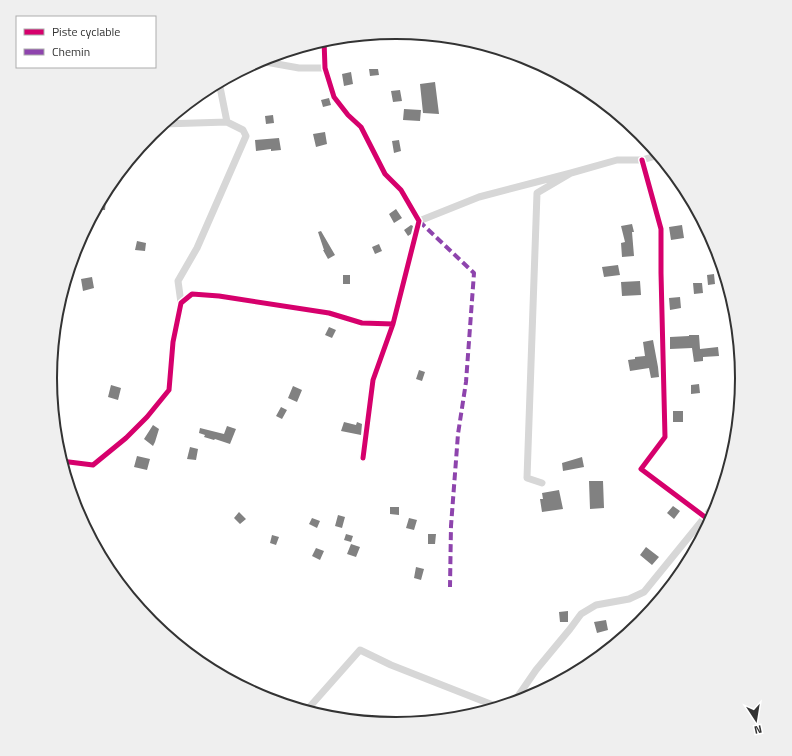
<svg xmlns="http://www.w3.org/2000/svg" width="792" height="756" font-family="'Titillium Web',sans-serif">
  <rect width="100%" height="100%" fill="#fff"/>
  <path fill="#818181" d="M369,69H378L379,75L370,76Z
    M351,72L353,84L344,86L342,74Z
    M435,82L439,114L423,113L420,84Z
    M400,90L402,101L393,102L391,91Z
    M329,98L331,105L323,107L321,100Z
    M404,109L421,110L420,121L403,120Z
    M273,115L274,123L266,124L265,116Z
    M325,132L327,144L316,147L313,134Z
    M279,138L281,150L271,151V149L256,151L255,140Z
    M399,140L401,151L394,153L392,141Z
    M107,189L105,210H95L101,199Z
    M396,209L402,218L394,223L389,214Z
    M632,224L634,232H632L634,256L622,257L621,243L625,242L621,226Z
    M411,225L413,226L411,234L408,236L404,230Z
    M682,225L684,238L671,240L669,227Z
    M321,231L335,255L328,259L323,250H324L318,232Z
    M137,241L146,243L145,251L135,250Z
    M379,244L382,251L375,254L372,247Z
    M618,265L620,275L604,277L602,267Z
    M714,274L715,284L708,285L707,275Z
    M343,275H350V284H343Z
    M92,277L94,288L83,291L81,279Z
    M640,281L641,295L622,296L621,282Z
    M693,283H702L703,293L694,294Z
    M680,297L681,308L670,310L669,298Z
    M329,327L336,330L332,338L325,335Z
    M689,335H699L700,349L718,347L719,356L703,357V361L694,362L692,348L670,349V337L689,336Z
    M653,340L658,367L659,377L651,378L649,368L630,371L628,360L635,359V357L645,356L643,342Z
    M419,370L425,372L422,381L416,379Z
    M699,384L700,393L691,394V385Z
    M111,385L121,388L118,400L108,397Z
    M293,386L302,390L297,402L288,398Z
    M281,407L287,410L282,419L276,416Z
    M673,411H683V422H673Z
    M344,422L356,425L357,422L362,424L361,435L341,431Z
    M153,425L159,429L155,442L153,446L144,439Z
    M227,426L236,429L230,444L215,439L214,440L204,437L205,435L199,433L200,428L224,434Z
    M190,447L198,449L196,460L187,459Z
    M137,456L150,459L147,470L134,467Z
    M582,457L584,467L563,471L562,463Z
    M589,481H603L604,508L590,509Z
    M559,490L563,509L542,512L540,499H543L542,493Z
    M673,506L680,511L674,519L667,513Z
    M390,507H399V515L390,514Z
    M239,512L246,519L240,524L234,518Z
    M338,515L345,517L342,528L335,526Z
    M312,518L320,521L317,528L309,524Z
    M409,518L417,520L414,530L406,528Z
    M346,534L353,536L351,542L344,540Z
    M428,534H436L435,544H428Z
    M272,535L279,537L276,545L270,543Z
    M351,544L360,547L356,557L347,554Z
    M646,547L659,557L652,565L640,555Z
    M316,548L324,551L320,560L312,556Z
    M416,567L424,569L421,580L414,578Z
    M568,611V622H560L559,612Z
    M606,620L608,630L597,633L594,622Z"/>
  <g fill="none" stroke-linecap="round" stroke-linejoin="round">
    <path stroke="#d7d7d7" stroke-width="7" d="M324,40L325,68L334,97L348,115L361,127L385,174L401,190L419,221L393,324L373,380L363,458
      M260,61L299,68H325
      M219,82L227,122
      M163,124L227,122L243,130L246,136L197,248L178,281L181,303
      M642,160L661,229V273L665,437L641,469L705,517
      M419,221L479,197L571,173L617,160H642L659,155
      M61,461L93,465L126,438L147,417L169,390L173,342L181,303L192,294L219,296L329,313L362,323L393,324
      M542,483L527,478L537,193L571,173
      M514,702L536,670L570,629L581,614L596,605L629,599L644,592L705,517L720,498
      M306,711L360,650L391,665L498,707"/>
    <path stroke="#8e44ad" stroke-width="4" stroke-dasharray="8 4" stroke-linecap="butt" d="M419,221L474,273L466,382L458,434L451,526L450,587"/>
    <defs>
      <path id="cycleway" d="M324,40L325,68L334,97L348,115L361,127L385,174L401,190L419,221L393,324L373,380L363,458
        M642,160L661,229V273L665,437L641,469L705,517
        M61,461L93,465L126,438L147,417L169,390L173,342L181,303L192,294L219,296L329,313L362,323L393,324"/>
    </defs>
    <use href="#cycleway" stroke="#fff" stroke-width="8"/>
    <use href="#cycleway" stroke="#d6006c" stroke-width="5"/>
  </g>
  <path d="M0 0H792V756H0ZM57 378a339 339 0 1 1 678 0a339 339 0 1 1-678 0Z" fill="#efefef" fill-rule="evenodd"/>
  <path fill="none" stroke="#333" stroke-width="2" d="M57 378a339 339 0 1 1 678 0a339 339 0 1 1-678 0Z"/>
  <rect x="16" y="16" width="140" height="52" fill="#ffffff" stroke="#adadad"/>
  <rect x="24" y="29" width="20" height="6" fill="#d6006c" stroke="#adadad"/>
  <text x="52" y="36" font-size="12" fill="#333333">Piste cyclable</text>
  <rect x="24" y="49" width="20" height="6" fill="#8e44ad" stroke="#adadad"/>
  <text x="52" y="56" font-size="12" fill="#333333">Chemin</text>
  <g transform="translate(756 720) rotate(168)" stroke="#ffffff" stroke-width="3" paint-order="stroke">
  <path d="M0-3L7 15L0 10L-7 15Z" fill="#333333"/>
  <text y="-6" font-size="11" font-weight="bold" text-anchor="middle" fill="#333333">N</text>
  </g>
</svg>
